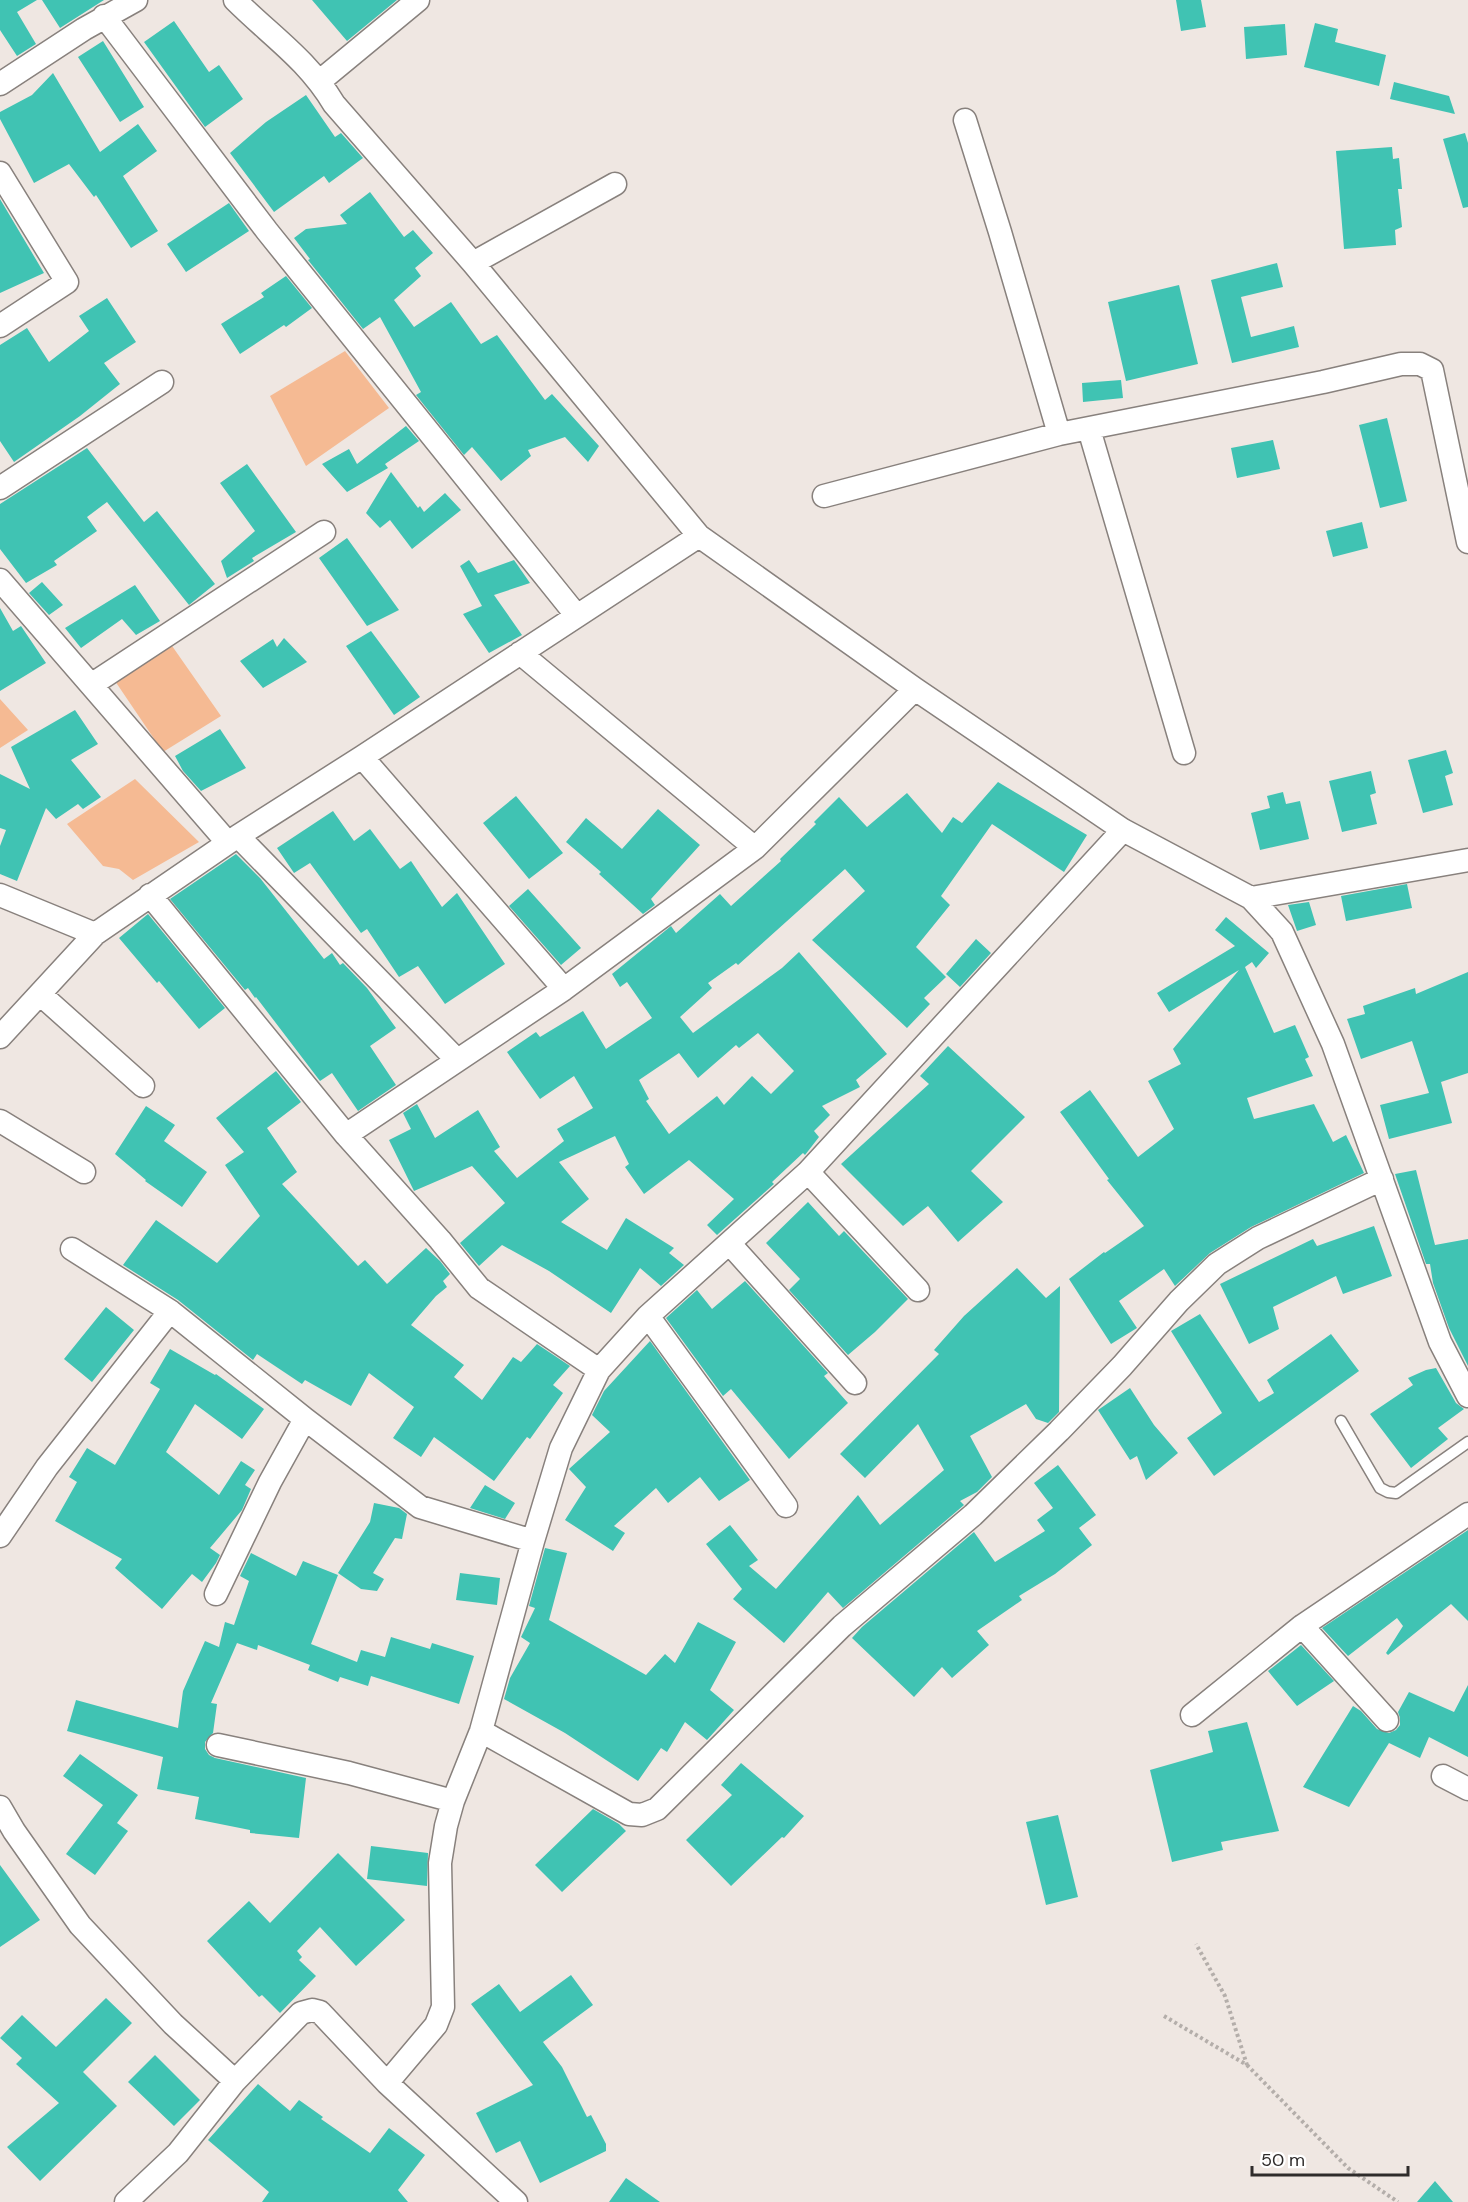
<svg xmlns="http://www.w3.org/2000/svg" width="1468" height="2202" font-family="'DM Sans',sans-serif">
  <rect width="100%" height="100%" fill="#efe7e2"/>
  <path fill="#f5ba93" d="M345,351L389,408L306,466L270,396Z
    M170,643L221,716L163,752L115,681Z
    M0,699L28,730L0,748Z
    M135,779L199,842L133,880L119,869L103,866L67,824Z"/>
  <path fill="#40c3b3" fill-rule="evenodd" d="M0,0H37L17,12L36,44L17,56L0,30Z
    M42,0H104L60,28Z
    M312,0H397L347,41Z
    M1176,0H1201L1206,27L1181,31Z
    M174,21L209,72L219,65L243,99L205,127L144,42Z
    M1315,23L1338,29L1335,42L1386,55L1379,86L1304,67Z
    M1285,24L1287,55L1246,59L1244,27Z
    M103,41L144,107L120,122L78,57Z
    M53,73L100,152L138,124L157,151L123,176L158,231L131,248L96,195L94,197L69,164L34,183L0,119V112L32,95Z
    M1394,82L1449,96L1455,114L1390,99Z
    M306,95L335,137L341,133L363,158L329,183L324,176L274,212L230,153L266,122Z
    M1465,133L1468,143V207L1463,208L1443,139Z
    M1392,147L1393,159L1399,158L1402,189H1398L1402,227L1395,230L1396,245L1344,249L1336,151Z
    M370,192L404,237L413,230L433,253L415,268L421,276L394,300L414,327L451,302L481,344L497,335L545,400L552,394L599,446L588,462L565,437L528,450L531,456L501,481L472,447L464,455L416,395L421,392L380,317L363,329L308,260L310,259L294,238L306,229L347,224L340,215Z
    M0,199L44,273L0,293Z
    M229,203L249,231L186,272L167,244Z
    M1277,263L1283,287L1241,297L1251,337L1294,326L1299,347L1232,363L1211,280Z
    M286,276L312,308L286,327L284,325L240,354L221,324L264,297L261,293Z
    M1179,285L1198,364L1126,381L1108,302Z
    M107,298L136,342L104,363L120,384L80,416L14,462L0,441V345L27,328L49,362L89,331L79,316Z
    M1121,380L1123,398L1083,402L1082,383Z
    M1387,418L1407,501L1380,508L1359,425Z
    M406,426L419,441L385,464L388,468L347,492L322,464L349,449L357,464Z
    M1273,440L1280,469L1237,478L1231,448Z
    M87,448L144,522L157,511L215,584L189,605L107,502L87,517L97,531L54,561L57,565L26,583L0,549V504Z
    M247,464L296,532L252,558L254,561L227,578L221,561L255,531L220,483Z
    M391,472L418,508L420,506L424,512L445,493L461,510L412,549L390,520L380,528L366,513Z
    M1362,522L1368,548L1333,557L1326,531Z
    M347,538L399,610L367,626L319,558Z
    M469,560L478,573L514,560L530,583L494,595L522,635L489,653L463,614L482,606L460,566Z
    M42,582L63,605L49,615L29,593Z
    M135,585L160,621L136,635L122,619L81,648L65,628Z
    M0,608L13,631L21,626L46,663L0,691Z
    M371,631L420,697L394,715L346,646Z
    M284,638L307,662L263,688L240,661L273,639L277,647Z
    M75,710L98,744L71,760L101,797L83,809L78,804L56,819L46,808L17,881L0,874V846L6,830L0,828V774L30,789L11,747Z
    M220,729L246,768L201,791L183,771L175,756Z
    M1446,750L1453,773L1445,776L1453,805L1423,813L1408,760Z
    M1371,771L1376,793L1370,795L1377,824L1342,832L1329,781Z
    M998,782L1087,835L1064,872L992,824L941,896L950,905L916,947L946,977L924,998L930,1004L907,1028L812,940L865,891L845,869L738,965L736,963L708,983L712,988L680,1017L693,1033L782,968L799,952L887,1054L856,1080L860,1087L822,1106L830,1115L814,1131L819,1137L805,1155L803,1153L772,1182L774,1184L717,1235L707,1225L734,1199L689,1160L644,1194L625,1167L629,1164L615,1136L559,1162L589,1199L561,1222L607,1250L626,1218L674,1248L669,1253L684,1265L661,1286L640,1268L611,1313L549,1271L502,1245L479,1266L460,1243L505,1203L472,1166L414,1191L389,1140L411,1129L403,1113L417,1104L435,1138L478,1110L500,1147L494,1151L517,1178L564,1141L557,1129L593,1108L574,1076L540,1099L507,1052L536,1032L540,1037L583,1011L606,1049L652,1018L627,982L620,987L612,974L671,926L676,933L720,894L731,906L781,861L780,859L816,824L814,822L839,797L867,827L907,793L942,833L953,817L962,823ZM758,1033L794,1071L771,1094L752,1076L724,1105L717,1096L669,1134L646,1101L649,1099L639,1080L679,1053L698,1078L736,1045L739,1048Z
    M1283,792L1286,804L1300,801L1309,839L1260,850L1251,813L1270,808L1267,796Z
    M516,796L563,853L529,879L483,823Z
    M658,809L700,845L651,899L655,905L643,914L599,874L601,872L566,842L586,818L622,849Z
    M333,811L354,841L370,829L400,869L411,861L442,907L457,893L505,964L445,1004L418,966L399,977L367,929L361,933L310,863L294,873L277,848Z
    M236,854L260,878L324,959L332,953L340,965L343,963L367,988L396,1028L370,1046L396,1085L358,1111L332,1073L320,1081L256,997L255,998L248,988L245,990L170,899Z
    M1407,884L1412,908L1346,921L1341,896Z
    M528,889L581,948L561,965L509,906Z
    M1309,902L1316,925L1297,931L1288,905Z
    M148,914L225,1008L199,1029L159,981L157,983L119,938Z
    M1226,917L1269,953L1256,968L1252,962L1245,967L1274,1033L1295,1025L1309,1057L1305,1059L1313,1076L1247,1098L1254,1119L1314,1104L1333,1142L1346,1135L1364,1173L1251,1227L1210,1253L1175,1286L1164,1269L1119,1301L1137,1328L1111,1344L1069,1279L1104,1252L1105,1253L1144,1226L1107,1180L1109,1179L1060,1112L1090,1090L1138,1157L1174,1129L1148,1081L1181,1064L1173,1049L1239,970L1169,1012L1157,993L1235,946L1215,930Z
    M976,939L991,953L960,987L946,974Z
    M1468,972V1073L1441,1082L1452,1123L1389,1139L1380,1105L1429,1093L1412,1041L1361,1059L1347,1019L1365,1014L1363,1006L1415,988L1416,994Z
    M948,1046L1025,1117L971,1171L1003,1202L958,1242L928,1206L903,1226L841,1164L929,1084L920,1076Z
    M276,1071L301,1102L267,1128L297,1172L282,1184L358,1266L365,1260L387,1284L426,1248L440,1261L450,1274L443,1281L447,1287L436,1296L411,1325L464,1365L454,1377L482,1400L513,1357L521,1362L537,1344L570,1366L553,1385L563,1393L530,1439L527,1437L494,1481L434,1437L421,1457L393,1438L414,1407L369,1373L351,1406L305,1380L302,1384L257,1354L253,1360L178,1300L123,1265L156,1220L217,1263L260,1216L225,1165L244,1152L216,1118Z
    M146,1106L175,1125L164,1141L207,1172L182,1207L145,1181L146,1180L115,1154Z
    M1416,1170L1435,1245L1468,1239V1366L1449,1328L1433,1283L1430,1264H1426L1395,1174Z
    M808,1202L839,1236L844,1231L908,1299L875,1332L848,1355L789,1290L800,1279L766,1243Z
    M1374,1226L1392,1276L1343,1294L1336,1276L1273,1307L1279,1329L1249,1344L1220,1284L1313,1239L1317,1246Z
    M1017,1268L1046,1298L1060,1286L1059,1412L1048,1423L1036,1419L1026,1404L970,1436L992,1477L977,1492L960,1501L964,1505L843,1608L828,1592L784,1643L733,1599L742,1589L706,1544L730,1525L758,1560L749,1566L776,1589L858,1495L880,1525L944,1470L918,1424L865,1478L840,1454L939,1354L934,1350L964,1316Z
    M745,1281L828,1373L824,1376L848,1403L789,1459L731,1389L723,1396L666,1318L697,1290L712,1309Z
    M106,1307L134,1330L92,1382L64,1359Z
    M1200,1314L1259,1402L1274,1393L1267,1380L1331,1334L1359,1371L1214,1476L1187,1438L1222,1413L1171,1331Z
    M650,1341L750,1480L719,1501L700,1477L668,1503L656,1488L614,1526L625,1533L613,1551L565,1520L586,1487L569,1469L610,1432L592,1415L604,1391Z
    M170,1349L215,1375L216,1374L264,1409L242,1439L195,1404L166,1452L219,1495L241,1461L255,1470L245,1485L251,1489L242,1510L210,1548L220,1555L216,1563L202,1582L192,1574L162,1609L115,1568L122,1559L55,1521L77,1482L69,1477L87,1448L115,1465L160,1389L150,1383Z
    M1436,1368L1456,1403L1464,1409L1438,1428L1448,1439L1411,1468L1370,1414L1413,1385L1408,1378L1426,1370Z
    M1130,1388L1154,1425L1178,1453L1146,1480L1137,1456L1130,1460L1098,1410Z
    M1058,1465L1096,1515L1079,1528L1092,1545L1055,1574L1019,1596L1022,1600L977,1631L989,1645L952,1678L942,1667L914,1697L852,1638L862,1627L974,1532L995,1562L1045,1531L1037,1520L1053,1508L1034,1483Z
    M485,1485L515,1503L505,1519L470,1508Z
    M374,1503L399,1508L407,1514L402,1539L395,1538L373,1573L384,1579L377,1591L361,1589L338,1573L370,1522Z
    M1468,1530V1621L1451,1604L1388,1655L1386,1653L1403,1626L1397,1618L1348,1656L1322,1628Z
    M545,1548L567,1553L549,1620L646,1675L665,1654L675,1663L698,1622L736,1642L710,1690L734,1710L707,1740L685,1722L667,1752L661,1748L638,1781L565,1733L504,1699L510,1678L530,1643L521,1637L535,1608L529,1606Z
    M251,1553L296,1576L303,1561L338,1575L311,1644L357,1662L361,1650L385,1657L391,1637L430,1649L432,1643L474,1656L459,1704L371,1676L368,1686L340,1677L338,1682L308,1670L310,1665L258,1645L257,1650L237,1643L211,1703L217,1704L213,1733L205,1742V1749L209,1755L215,1758L306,1778L299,1838L250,1833V1830L195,1819L199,1797L157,1789L163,1757L67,1731L76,1700L178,1728L183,1691L205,1641L219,1647L225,1622L234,1625L249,1581L240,1576Z
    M460,1573L500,1578L497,1605L456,1600Z
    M1301,1645L1334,1681L1297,1706L1268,1671Z
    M1468,1685V1757L1429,1737L1420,1758L1389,1743L1349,1807L1303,1787L1353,1706L1361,1711L1377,1729L1389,1733L1396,1730L1400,1725V1718L1398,1712L1409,1692L1454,1712Z
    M1247,1722L1279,1831L1221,1842L1223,1850L1172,1862L1150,1770L1213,1752L1208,1731Z
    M80,1754L138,1795L117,1823L128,1831L95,1875L66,1854L103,1805L63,1776Z
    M741,1763L804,1816L784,1838L782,1837L731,1886L686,1840L732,1795L721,1785Z
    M593,1809L619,1824L626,1831L562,1892L535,1865Z
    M1058,1815L1078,1897L1046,1905L1026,1822Z
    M371,1846L428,1853L427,1886L367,1879Z
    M338,1853L405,1920L356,1966L320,1927L297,1951L302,1957L299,1960L316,1976L280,2013L262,1995L259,1997L207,1941L249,1901L270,1923Z
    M0,1865L40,1920L0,1947Z
    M571,1975L593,2005L543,2042L562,2067L587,2117L591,2115L606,2144V2151L540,2183L520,2141L496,2153L476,2113L533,2085L471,2004L499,1984L520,2012Z
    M106,1998L132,2023L83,2072L117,2106L40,2181L7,2147L59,2103L16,2064L22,2058L0,2038L22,2015L56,2047Z
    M155,2055L200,2100L174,2126L128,2082Z
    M258,2084L290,2111L299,2100L323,2117L321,2119L370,2153L389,2128L425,2155L398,2190L408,2202H262L269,2192L208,2140Z
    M626,2178L660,2202H609Z
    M1435,2181L1453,2202H1417Z"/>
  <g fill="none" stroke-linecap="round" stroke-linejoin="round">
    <defs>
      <path id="lane" d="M1341,1421L1380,1488L1388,1492L1396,1493L1468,1442"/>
      <path id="street" d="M235,0C271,36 307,59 334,104L473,263L699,536L915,689L1123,830L1251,898L1282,932L1333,1044L1440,1342L1468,1396
        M104,16L267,231L577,616
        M320,81L418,0
        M0,84L84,29L136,0
        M965,120L1000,232L1059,434L1323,382L1401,364H1420L1432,370L1468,542
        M0,173L67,282L0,326
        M473,263L615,184
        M1089,429L1184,753
        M0,488L162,382
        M824,496L1059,434
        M0,580L228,843
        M520,653L755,848
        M91,685L324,532
        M362,757L564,989
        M238,836L457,1060
        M0,895L95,934
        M150,895L346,1135L440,1240L479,1288L599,1370
        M1251,898L1468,860
        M40,994L143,1086
        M0,1037L95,934L238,836L362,757L699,536
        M0,1121L84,1172
        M346,1135L564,989L755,848L915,689
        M808,1172L918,1290
        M730,1244L855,1383
        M72,1249L170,1311L305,1419L420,1507L533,1541
        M648,1316L786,1506
        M0,1536L47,1467L170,1311
        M216,1594L270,1482L305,1419
        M1302,1626L1387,1720
        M1192,1715L1302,1626L1468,1514
        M481,1731L629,1814L642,1815L657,1809L842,1626L973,1515L1059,1431L1122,1366L1179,1301L1217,1264L1258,1238L1382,1179
        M218,1745L349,1773L453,1801
        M1443,1776L1468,1789
        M0,1807L14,1831L80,1925L173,2024L235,2081
        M126,2202L178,2153L235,2081L301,2013L312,2010L320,2012L387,2083
        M516,2202L387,2083L436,2025L443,2007L440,1863L446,1826L453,1801L481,1731L533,1541L561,1448L599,1370L648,1316L808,1172L1123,830"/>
    </defs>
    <use href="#lane" stroke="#88817d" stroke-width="13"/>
    <use href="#street" stroke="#88817d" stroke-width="25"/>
    <path stroke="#b4aeaa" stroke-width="4" stroke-dasharray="3 3" stroke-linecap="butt" d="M1164,2016L1247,2065L1225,1996L1196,1944
      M1247,2065L1348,2168L1398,2202"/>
    <use href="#lane" stroke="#fff" stroke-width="10"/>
    <use href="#street" stroke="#fff" stroke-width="22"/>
  </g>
  <path d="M1252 2166v9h156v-9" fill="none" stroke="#2f2c2b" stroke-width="3"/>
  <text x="1261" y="2166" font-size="18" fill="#2f2c2b" stroke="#ffffff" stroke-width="4.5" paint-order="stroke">50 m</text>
</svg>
